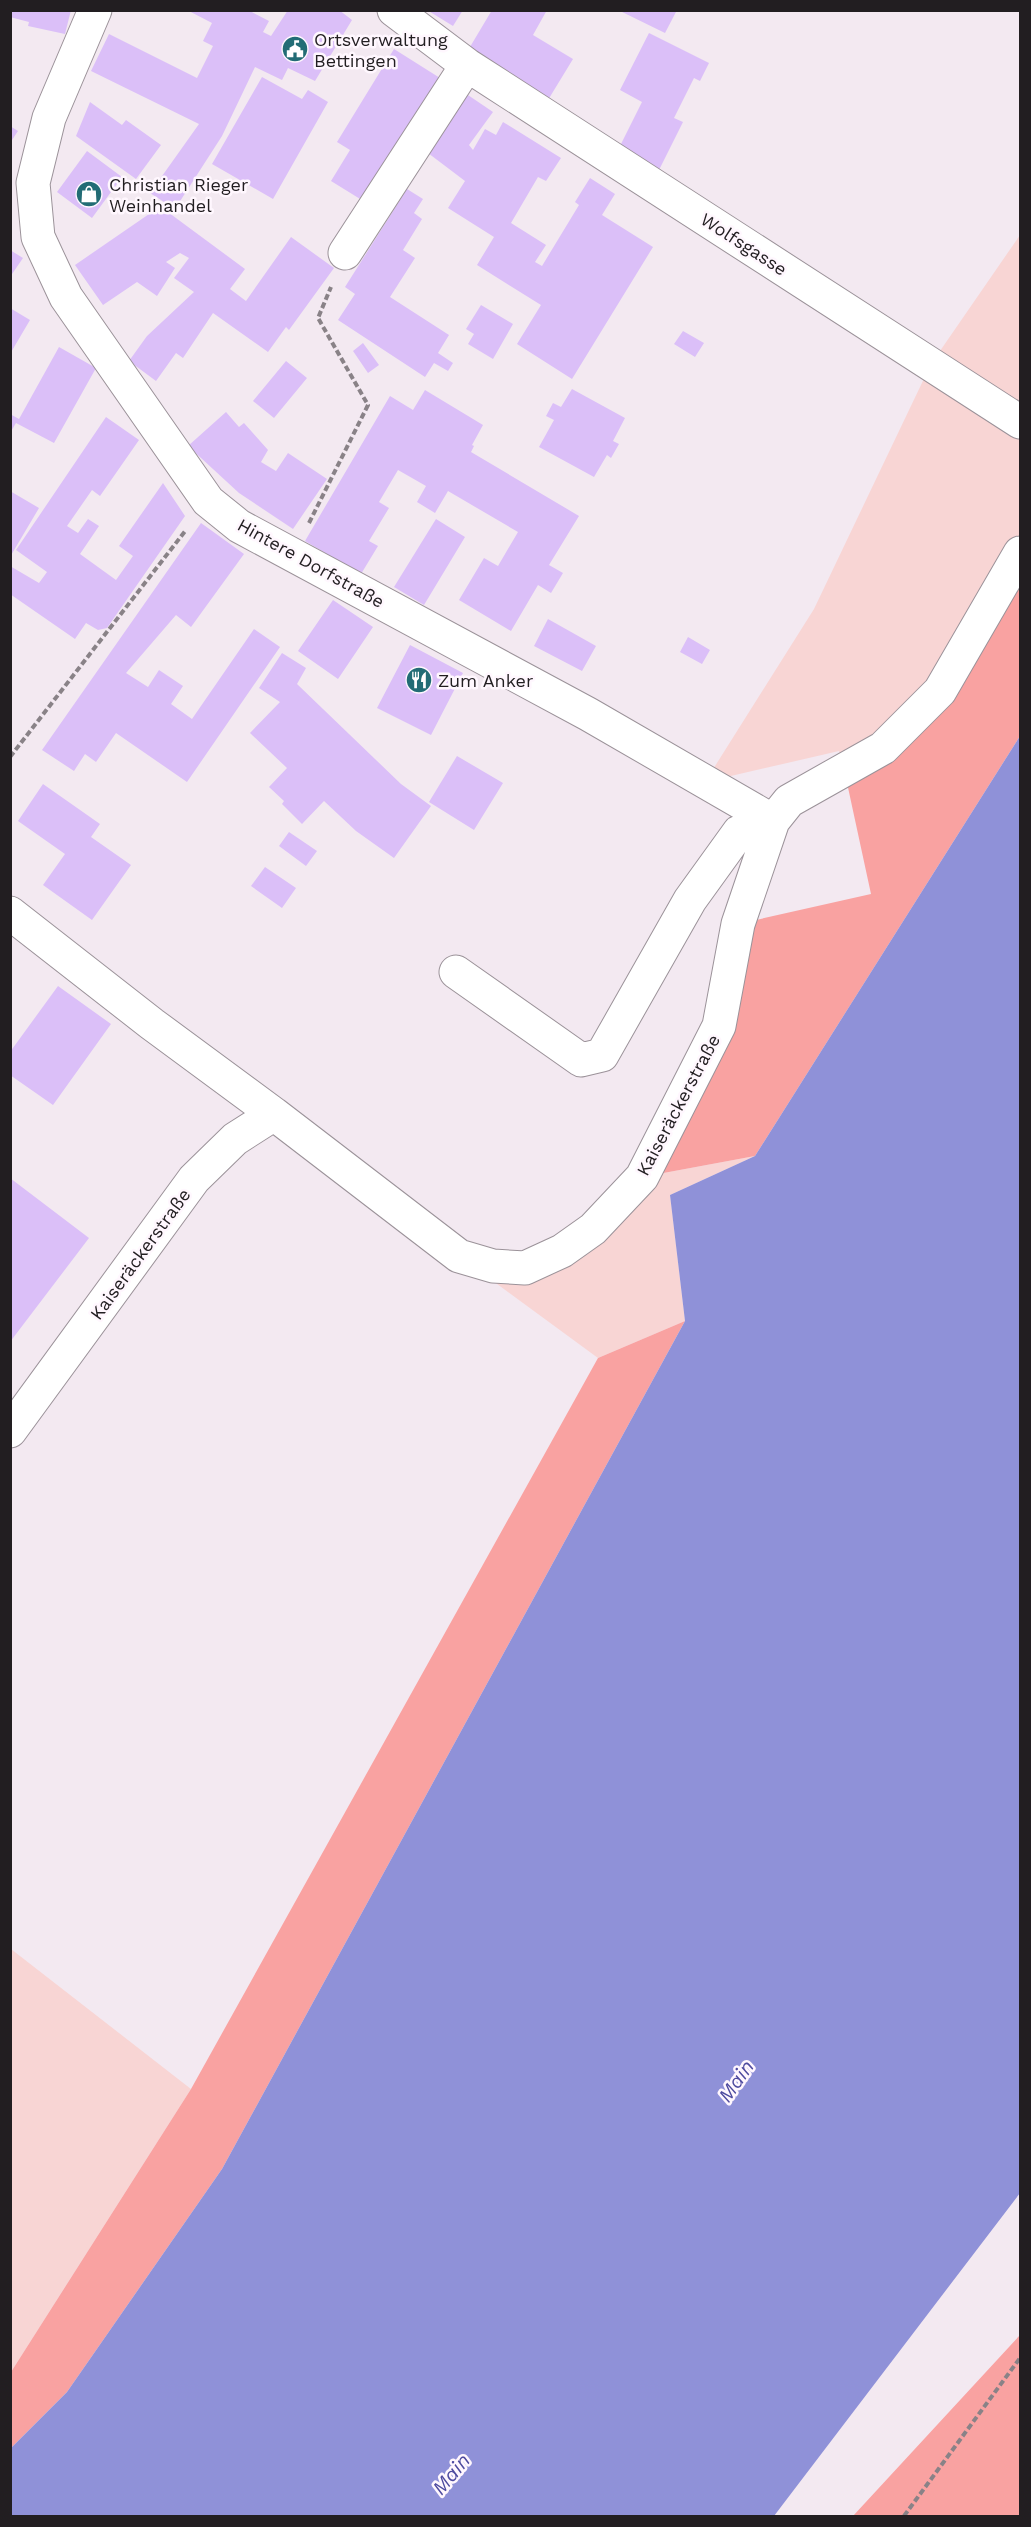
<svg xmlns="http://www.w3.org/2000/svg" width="1031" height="2527" font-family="'Work Sans',sans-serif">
  <rect width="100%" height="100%" fill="#f3e9f1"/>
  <path fill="#f8d5d4" d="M1020,235V553L940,691L844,769L839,751L705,782L814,609L931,364Z
    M755,1156L670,1195L685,1321L598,1358L459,1256L525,1268L642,1177Z
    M11,1949L191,2089L11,2372Z"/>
  <path fill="#f9a2a1" d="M1020,553V736L755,1156L642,1177L719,1026L738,924L871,894L844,769L883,748Z
    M685,1321L222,2169L67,2392L11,2448V2372L191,2089L598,1358Z
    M1020,2335V2516H853Z"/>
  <path fill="#8f91d8" d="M1020,736V2193L774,2516H11V2448L67,2392L222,2169L685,1321L670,1195L755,1156Z"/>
  <path fill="#dbbff8" d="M10,10H71L65,34L28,26L29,22L10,17Z
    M187,10H248L269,21L263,32L271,36L288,10H339L352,20L315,81L288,68L282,80L255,67L222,136L175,209L150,193L199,124L91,71L109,34L197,78L213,46L203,41L212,23Z
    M427,10H463L453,26Z
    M492,10H547L533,35L573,59L548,100L467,52Z
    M618,10H677L665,33Z
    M649,33L709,63L700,81L694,78L674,118L683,122L658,172L617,152L642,102L620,90Z
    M394,49L440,78L365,202L331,181L350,150L337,142Z
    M262,77L302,99L308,90L328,102L273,199L212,164Z
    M465,93L493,112L469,145L473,150L485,129L496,135L503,122L561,158L546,181L538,177L511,223L546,245L535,262L542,266L579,205L575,202L590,178L615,194L602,215L653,247L572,379L517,344L541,305L477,265L494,237L448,208L465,181L428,153L446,129L442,126Z
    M90,102L122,125L126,120L161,145L136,179L76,136Z
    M10,126L18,131L10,143Z
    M87,151L122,177L92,218L57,192Z
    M407,189L423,199L414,213L422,219L403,250L415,258L390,297L449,335L438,353L453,363L448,371L434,363L425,377L338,320L355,294L345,287Z
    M157,204L245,269L230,289L246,301L291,237L334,268L289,330L286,327L268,352L213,313L183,358L176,353L156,381L129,361L147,336L194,292L174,278L189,258L180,253L166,262L175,268L157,296L137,282L103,305L75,265L152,212Z
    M10,250L23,258L10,277Z
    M481,305L513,324L493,359L468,344L474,334L466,329Z
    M10,308L30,320L10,354Z
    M683,331L704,343L695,357L674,344Z
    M363,343L379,365L368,373L353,351Z
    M59,347L96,368L54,443L16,423L10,433V414L19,419Z
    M286,361L307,378L274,418L253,401Z
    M572,389L625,418L613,441L619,444L611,458L607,455L594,477L539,447L554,420L546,416L553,403L561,407Z
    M425,390L483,425L472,445L474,446L471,452L579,516L549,565L563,573L551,593L538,585L511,631L459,600L484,558L498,566L518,532L448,491L435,513L417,502L426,486L398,470L379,502L389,508L369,541L378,546L361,574L305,541L390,396L413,410Z
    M226,412L239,427L244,423L268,450L261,462L276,471L288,453L327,479L293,529L239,493L188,446Z
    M106,417L139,440L100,496L92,490L67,526L78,533L88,519L99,526L80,554L116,580L133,556L119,546L163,483L185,516L107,628L98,630L86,623L75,639L10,594V566L39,583L47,572L16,550Z
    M10,491L39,508L10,557Z
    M436,519L465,537L424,605L394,587Z
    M201,523L244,554L191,627L176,615L126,673L148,687L159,670L183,686L171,704L192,719L254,629L280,647L187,782L116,733L96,762L85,754L74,771L42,750Z
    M333,600L373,627L338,679L298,651Z
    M548,619L596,646L582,671L534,646Z
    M688,637L710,650L702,664L680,652Z
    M410,645L463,673L431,735L377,708Z
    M282,653L306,668L297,684L401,784L431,806L394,858L356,831L324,801L302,824L282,804L284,801L269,787L287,768L250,733L280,702L259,688Z
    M457,756L503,783L474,830L429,802Z
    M43,784L100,824L91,837L131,865L92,920L43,885L65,854L18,821Z
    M289,832L317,851L306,866L279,846Z
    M265,867L296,888L282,908L251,886Z
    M58,986L111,1024L53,1105L10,1075V1052Z
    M10,1178L89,1238L10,1342Z"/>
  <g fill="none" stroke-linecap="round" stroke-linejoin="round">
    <defs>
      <path id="minor" d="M95,10L49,118L33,183L38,237L66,297L208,501L239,526L588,714L773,821
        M394,10L467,65L1020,422
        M345,253L467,65
        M10,913L152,1024L274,1114
        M456,972L581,1060L602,1055L690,900L739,832L773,821
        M10,1431L194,1179L235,1139L274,1114L459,1256L493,1266L525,1268L562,1251L593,1229L642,1177L719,1026L738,924L773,821L789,801L883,748L940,691L1020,553"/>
    </defs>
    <use href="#minor" stroke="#9b9299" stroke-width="35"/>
    <path stroke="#898287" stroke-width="4" stroke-dasharray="6 3" stroke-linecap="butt" d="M309,523L368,405L318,318L331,287
      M10,757L186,530
      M904,2516L1020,2358"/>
    <use href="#minor" stroke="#fff" stroke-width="33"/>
  </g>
  <defs>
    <symbol id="civic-disc" viewBox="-11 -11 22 22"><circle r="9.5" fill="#226c75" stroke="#fff7fe"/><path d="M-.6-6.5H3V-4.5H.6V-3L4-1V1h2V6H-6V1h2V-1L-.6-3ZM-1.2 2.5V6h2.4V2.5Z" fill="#fff"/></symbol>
    <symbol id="shop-disc" viewBox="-11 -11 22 22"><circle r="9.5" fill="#226c75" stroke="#fff7fe"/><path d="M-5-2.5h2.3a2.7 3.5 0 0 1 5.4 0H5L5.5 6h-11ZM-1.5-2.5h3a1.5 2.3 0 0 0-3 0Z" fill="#fff"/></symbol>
    <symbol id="restaurant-disc" viewBox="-11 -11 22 22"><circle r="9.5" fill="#226c75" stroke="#fff7fe"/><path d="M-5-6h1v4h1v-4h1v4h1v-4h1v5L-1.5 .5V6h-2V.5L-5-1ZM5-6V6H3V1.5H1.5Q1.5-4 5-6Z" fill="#fff"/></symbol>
  </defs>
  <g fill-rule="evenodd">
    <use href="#civic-disc" x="280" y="34" width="30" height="30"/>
    <use href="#shop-disc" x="74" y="179" width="30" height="30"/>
    <use href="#restaurant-disc" x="404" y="665" width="30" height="30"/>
  </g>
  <g text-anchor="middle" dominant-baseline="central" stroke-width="5" stroke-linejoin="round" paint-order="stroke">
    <g font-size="18" fill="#221e21" stroke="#fff7fe" text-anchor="start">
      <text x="314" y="39">Ortsverwaltung<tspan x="314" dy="21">Bettingen</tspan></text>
      <text x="109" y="184">Christian Rieger<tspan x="109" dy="21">Weinhandel</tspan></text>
      <text x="438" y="680">Zum Anker</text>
    </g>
    <g font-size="18" fill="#221e21" stroke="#fff7fe">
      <text transform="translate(744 244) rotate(33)">Wolfsgasse</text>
      <text transform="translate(311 563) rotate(29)">Hintere Dorfstraße</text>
      <text transform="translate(678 1105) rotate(-62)">Kaiseräckerstraße</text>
      <text transform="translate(140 1254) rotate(-54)">Kaiseräckerstraße</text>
    </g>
    <g font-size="20" font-style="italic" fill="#4e4a9f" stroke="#fff7fe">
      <text transform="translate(736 2081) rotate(-55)">Main</text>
      <text transform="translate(451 2474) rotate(-50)">Main</text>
    </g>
  </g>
  <rect width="1031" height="2527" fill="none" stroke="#221e21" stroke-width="24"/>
</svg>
